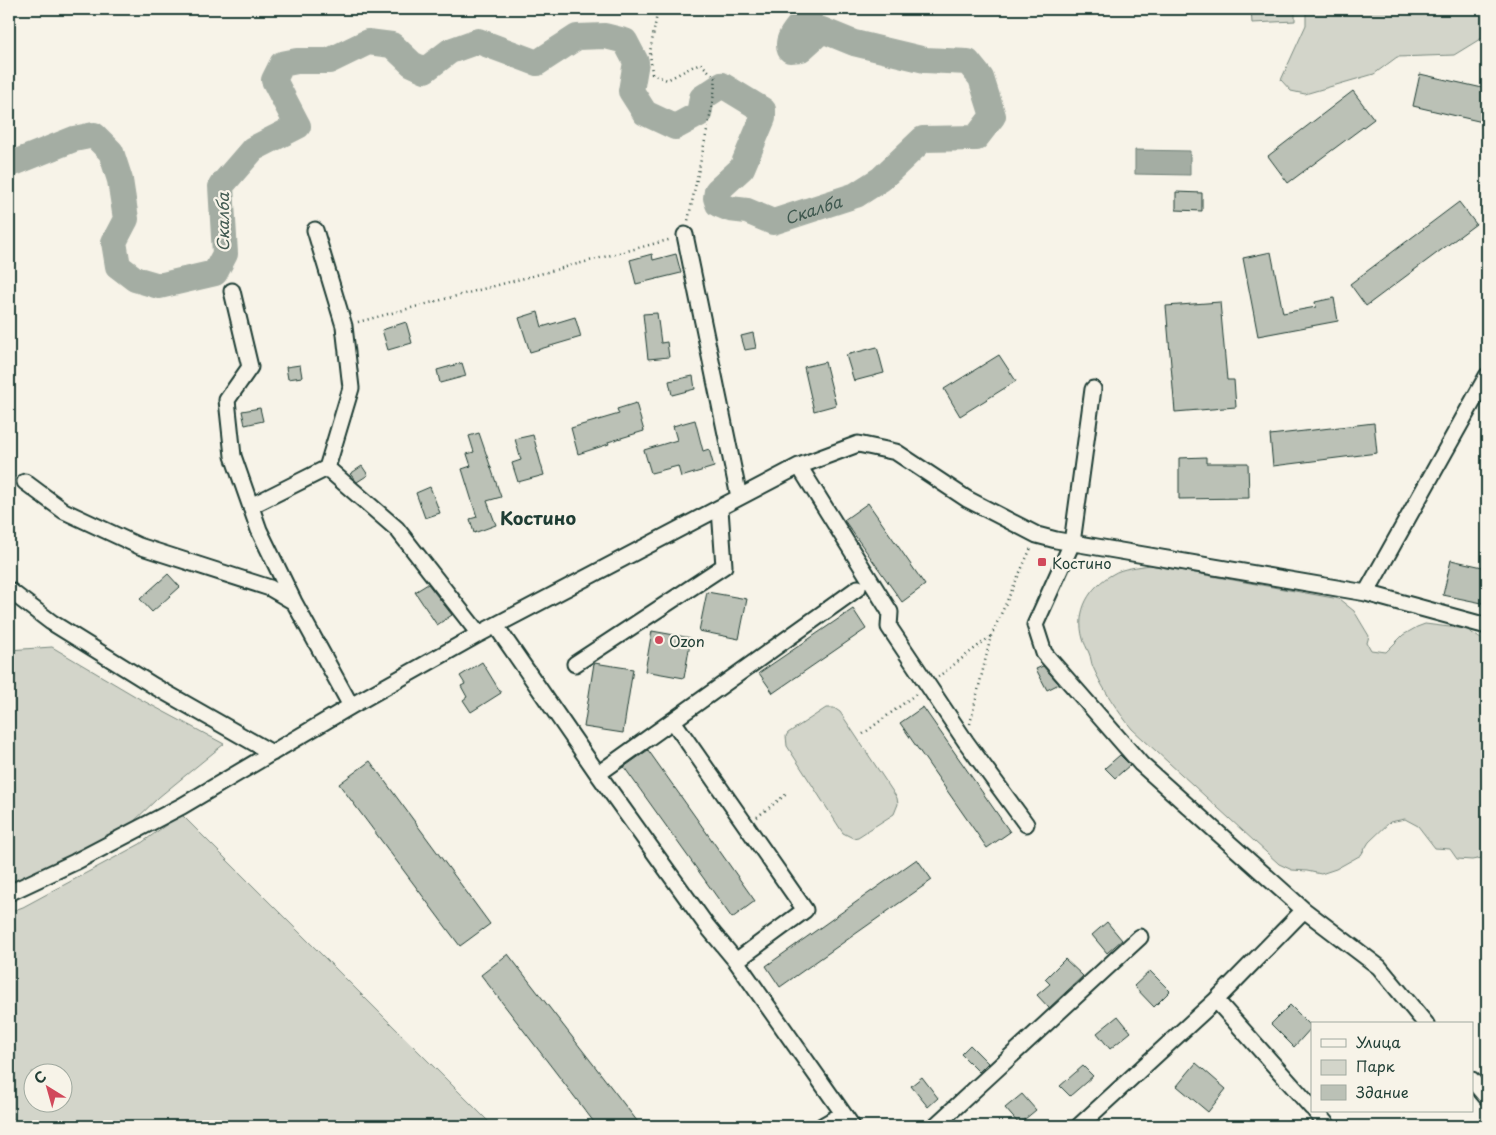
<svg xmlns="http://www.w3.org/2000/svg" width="1496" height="1135" font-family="'Playpen Sans',sans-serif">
  <rect width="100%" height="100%" fill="#f7f3e8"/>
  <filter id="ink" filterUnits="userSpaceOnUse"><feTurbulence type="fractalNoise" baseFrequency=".02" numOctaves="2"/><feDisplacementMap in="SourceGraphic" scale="10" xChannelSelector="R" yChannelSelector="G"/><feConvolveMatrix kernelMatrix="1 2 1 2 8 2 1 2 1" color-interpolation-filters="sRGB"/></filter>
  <g filter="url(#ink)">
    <path fill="#d3d5ca" stroke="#79897f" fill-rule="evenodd" d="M1251,9H1295V21L1252,23Z
      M1306,9H1485V36L1454,55L1397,57L1374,74L1305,94L1291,91L1281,80L1306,25Z
      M1150,565L1339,599L1354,611L1369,636L1367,643L1371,650L1386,652L1403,635L1417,627L1425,624L1466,629L1487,643V857L1472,860L1457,859L1450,849L1435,848L1418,826L1405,819L1390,822L1369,842L1361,855L1336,869L1321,874L1307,871L1292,870L1279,864L1132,729C1117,710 1103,690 1093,667C1091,663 1091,657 1089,653C1087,648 1084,643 1083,639C1075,611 1089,587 1113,574C1122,568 1139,567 1150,565Z
      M52,647L140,699L224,744L159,797L127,828L9,885V650Z
      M826,708H834L840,712L897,798L898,804L894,814L858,837L853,838L843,833L787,746L786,736L788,733Z
      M181,814L493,1126H9V912L23,907L140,844ZM32,1072H62V1102H32Z"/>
    <path fill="#a4ada3" stroke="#6f8077" d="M1135,150L1190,151V175L1135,174Z"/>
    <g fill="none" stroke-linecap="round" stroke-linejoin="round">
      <path stroke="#a4ada3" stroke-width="26" id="s1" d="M9,165L74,139L94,135L111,152L120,180L126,219L114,242L118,266L135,279L159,286L215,273L225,254L221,186L253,149L298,126L274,80L282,64L297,61H329L368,42L392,45L412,64L425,70L450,51L478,41L537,63L577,37L605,36L625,41L636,62L631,91L645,113L675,127L699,114L702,98L722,85L763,110V118L742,168L717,191L716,198L718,204L730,209L747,211L773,222L856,195L881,179L923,139L976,138L993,116L981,78L968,62L925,60L854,43L822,30L801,49L790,50C784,35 806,22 811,9"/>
    </g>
    <path fill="#bbc1b6" stroke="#1f3d34" d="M1420,74L1487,89V123L1413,106Z
      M1353,91L1374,119L1288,183L1268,156Z
      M1176,192L1202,193V211L1176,210Z
      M1459,202L1476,224L1366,306L1350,284Z
      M1271,252L1283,313L1316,307L1315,302L1334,298L1338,321L1258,336L1243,258Z
      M652,254L653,260L676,254L681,273L636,284L630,260Z
      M1220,302L1227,380H1234L1236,407L1175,412L1166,306Z
      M538,312L542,327L575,317L581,337L530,352L519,318Z
      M657,313L661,343L667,342L669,357L648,359L643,314Z
      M406,322L412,343L388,350L382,330Z
      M753,333L756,348L745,350L741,336Z
      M877,347L884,373L854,381L846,355Z
      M999,355L1016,381L960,416L944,389Z
      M825,362L836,405L814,411L804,367Z
      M462,363L466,376L440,383L437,370Z
      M300,365L302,377L288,379L286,367Z
      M693,376L695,389L672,395L669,381Z
      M636,403L644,431L608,442L609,444L578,454L571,428L619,414L617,409Z
      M260,408L263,421L245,425L242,411Z
      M695,420L703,451L709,449L714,467L681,477L678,466L651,473L644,450L677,440L673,426Z
      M1374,423L1377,453L1273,466L1270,435Z
      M479,433L501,497L487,501L496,525L474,533L470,519L477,517L462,469L471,466L467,454L474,452L469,436Z
      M533,435L544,475L518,482L512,463L521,460L515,439Z
      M1206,457V463H1248L1249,498L1179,499V458Z
      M362,466L368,475L357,482L350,474Z
      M430,487L440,513L425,518L416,493Z
      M868,503L925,585L902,602L844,520Z
      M1451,560L1487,568V604L1443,595Z
      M168,574L180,587L152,612L140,599Z
      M428,584L452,615L437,625L415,592Z
      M707,592L747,599L739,639L699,631Z
      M853,609L866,629L773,693L759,673Z
      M652,631L691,638L684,678L645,671Z
      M482,662L501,693L471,712L463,700L467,697L461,686L465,684L460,676Z
      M594,663L633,669L623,733L584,727Z
      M1043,666L1059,684L1047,690L1036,669Z
      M923,707L1010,832L987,848L900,723Z
      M648,750L755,901L732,918L624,767Z
      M1120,755L1130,765L1115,778L1105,768Z
      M370,761L490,924L460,946L339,784Z
      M917,859L932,880L780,987L766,966Z
      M1107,922L1122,940L1107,953L1092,935Z
      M508,954L641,1126H597L481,975Z
      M1065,959L1083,976L1049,1008L1037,995L1050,984L1045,979Z
      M1150,971L1170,991L1154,1007L1134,986Z
      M1290,1005L1312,1027L1294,1047L1271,1024Z
      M1118,1016L1131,1032L1110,1049L1097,1033Z
      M970,1045L988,1063L979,1072L961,1054Z
      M1196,1063L1226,1089L1208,1112L1177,1086Z
      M1083,1066L1093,1076L1070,1096L1060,1086Z
      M922,1077L938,1098L928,1107L911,1086Z
      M1022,1094L1036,1110L1019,1124L1005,1108Z"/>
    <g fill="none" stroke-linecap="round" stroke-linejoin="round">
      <defs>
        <path id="minor" d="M315,230L344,326L351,388L327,468L397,529L479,634
          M685,235L739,497
          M232,291L250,367L227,400L233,456L259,530L294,602L351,706
          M1093,389L1072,543L1035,625L1044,653L1141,764L1304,910L1379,967L1426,1024
          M799,466L890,612L889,627L966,742L1026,824
          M25,482L64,511L139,546L270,588L294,602
          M251,506L327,468
          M9,590L51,622L154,686L272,753
          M1366,593L1487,626
          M496,626L598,774L707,926L736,961L852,1126
          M575,664L724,566L720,509
          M673,721L805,910L736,961
          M598,774L858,588
          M9,893L75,862L182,806L351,706L479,634L799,466L858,444L896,452L967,499L1037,535L1056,540L1366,593L1487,376
          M1216,1000L1312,1108
          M1472,1080L1487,1098
          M1315,1111L1328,1126
          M822,1126L843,1114
          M935,1126L1140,937
          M1079,1126L1216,1000L1304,910"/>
      </defs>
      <use href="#minor" stroke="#1f3d34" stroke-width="19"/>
      <path stroke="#1f3d34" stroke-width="2.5" stroke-dasharray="1 4" stroke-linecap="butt" d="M658,9L650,52L652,74L667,80L700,63L716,78L712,107L688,221
        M358,322L672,239
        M938,677L991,636
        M970,724L991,636L1031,548
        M863,734L916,694
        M757,817L788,793"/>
      <use href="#minor" stroke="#f7f3e8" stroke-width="15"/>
    </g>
  </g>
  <g fill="#d1495b" stroke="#f7f3e8" stroke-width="2">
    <rect x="1037" y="557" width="10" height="10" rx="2.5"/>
    <circle cx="659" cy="640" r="5"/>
  </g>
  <g text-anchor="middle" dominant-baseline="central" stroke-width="4.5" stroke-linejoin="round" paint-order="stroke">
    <g font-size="15" fill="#1f3d34" stroke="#f7f3e8" text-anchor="start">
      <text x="1052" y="562">Костино</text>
      <text x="669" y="640">Ozon</text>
    </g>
    <g font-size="16" font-style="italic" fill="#405950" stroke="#f7f3e8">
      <text stroke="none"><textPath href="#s1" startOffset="1411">Скалба</textPath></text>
      <text transform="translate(222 222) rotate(-90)">Скалба</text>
    </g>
    <g font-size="18" font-weight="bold" fill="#1f3d34" stroke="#f7f3e8">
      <text x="538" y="517">Костино</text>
    </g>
  </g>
  <rect width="1496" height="1135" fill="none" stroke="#f7f3e8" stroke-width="30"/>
  <rect x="15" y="15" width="1466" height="1105" fill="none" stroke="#1f3d34" stroke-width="2" filter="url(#ink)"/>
  <rect x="1311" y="1022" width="162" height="90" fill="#f7f3e8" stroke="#a1aaa0"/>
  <rect x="1321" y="1039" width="25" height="8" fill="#f7f3e8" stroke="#a1aaa0"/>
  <text x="1356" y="1048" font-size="15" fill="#1f3d34">Улица</text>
  <rect x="1321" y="1060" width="25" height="15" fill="#d3d5ca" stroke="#a1aaa0"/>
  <text x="1356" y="1072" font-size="15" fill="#1f3d34">Парк</text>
  <rect x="1321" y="1085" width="25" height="15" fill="#bbc1b6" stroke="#a1aaa0"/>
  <text x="1356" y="1098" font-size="15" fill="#1f3d34">Здание</text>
  <g transform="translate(48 1088) rotate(323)"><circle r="24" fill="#f7f3e8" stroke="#a1aaa0"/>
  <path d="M0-4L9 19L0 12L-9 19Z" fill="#d1495b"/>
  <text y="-8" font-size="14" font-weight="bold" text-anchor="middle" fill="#1f3d34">С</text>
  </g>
</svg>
